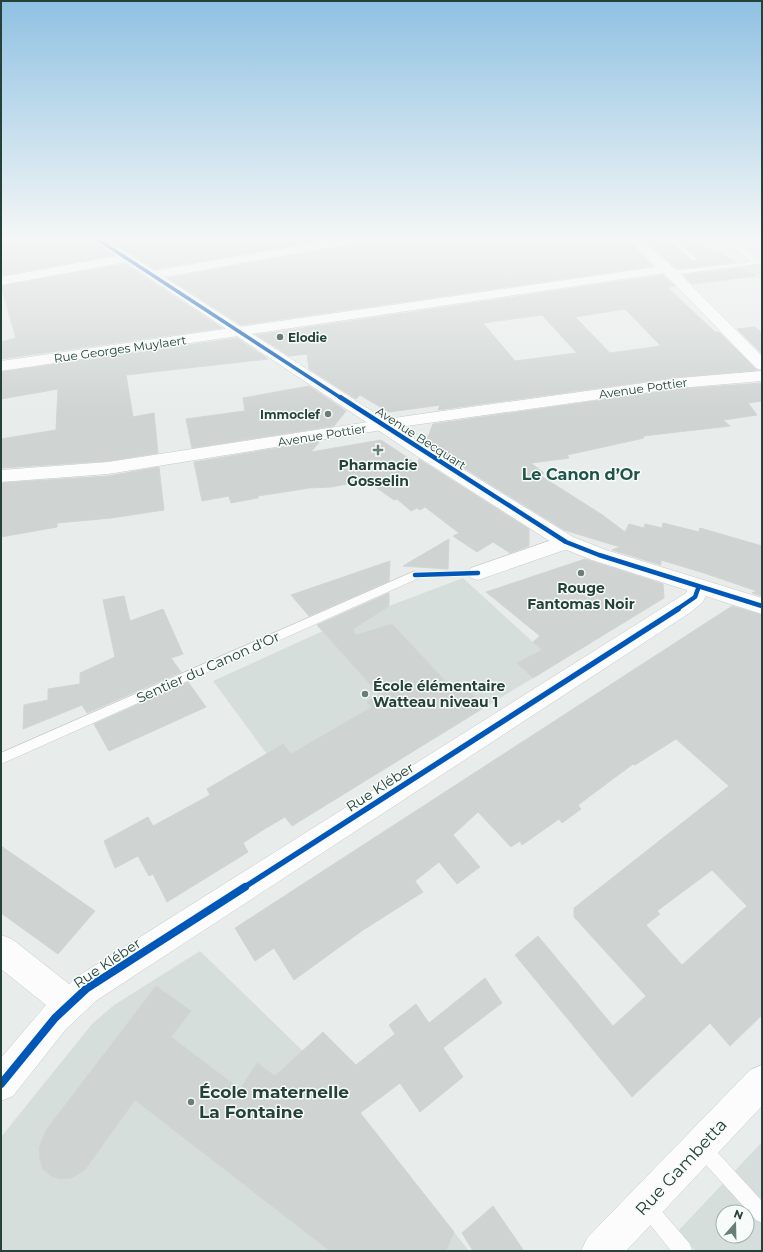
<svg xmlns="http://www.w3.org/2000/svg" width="763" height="1252" font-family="Montserrat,sans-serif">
  <rect width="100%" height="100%" fill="#e8edeb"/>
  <path fill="#d6dedb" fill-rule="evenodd" d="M463,578L545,653L529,657L517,663L533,678L311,814L213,681L323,631Z
    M200,951L343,1090L469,1251H1V1137L92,1024L114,1005Z
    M762,1142V1251H695L679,1230ZM723,1212H747V1236H723Z"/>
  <path fill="#d1e6d8" d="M762,262V280L741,266Z"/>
  <path fill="#cfd4d2" stroke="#d1d6d4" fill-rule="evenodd" d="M1,237H87L113,255L1,275Z
    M104,237H340L155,269Z
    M373,237H624L653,266L241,325L168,278L366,242Z
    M645,237H665L691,261L696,262L697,257L674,237H694L712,252L719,251L735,262L677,269L643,239Z
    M125,264L222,328L1,359V342L16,338L1,286Z
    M743,268L756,276L692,284L683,275Z
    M663,275L675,286L667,287L715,332H719L757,370L679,377L438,410L440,405L389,412L360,395L356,399L309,369L307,354L289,356L256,335ZM625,309L661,346L610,353L575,317ZM542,315L577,353L515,361L483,323Z
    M755,327L762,333V354L737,329Z
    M237,338L268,359L126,375L133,417L154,413L158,453L108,461L1,468V439L56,430L58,389L1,399V372Z
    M762,383V401L748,403L757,415L723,420L730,426L643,436L644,438L567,455L569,458L531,463L544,473L538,474L601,514L625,532L629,524L644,528L645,524L662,528L663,523L699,532L700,528L762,546V596L752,593L757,591L704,573L661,560V565L612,550L620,547L564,530L425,444L433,424L679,389Z
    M309,386L346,411L334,426L192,448L186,419L245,411L243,398Z
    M381,440L417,464L419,459L529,529V546L510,553L493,542L477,552L453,536L459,533L425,507L420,510L417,508L411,511L397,499L394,500L370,483L369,480L331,487L309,488L258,496V498L231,503L229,496L202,501L194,462L320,441L311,452Z
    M159,467L164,510L111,518L57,523V527L1,537V483L108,476Z
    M449,539L448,569L403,566Z
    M585,559L663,584L664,598L533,678L517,663L542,650L533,642L540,636L486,592Z
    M390,561L389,581L309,616L291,595Z
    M389,593V606L353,629L356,635L392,624L449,685L458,680L485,707L292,826L285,817L266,828L243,843L248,852L167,902L153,874L149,876L138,856L115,868L104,841L148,817L153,826L210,795L207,789L283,744L291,754L372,707L367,702L380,695L317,625Z
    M124,596L130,621L163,609L183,654L171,658L181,672L87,713L82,705L23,729L24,705L48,700V689L80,684V673L115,657L103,600Z
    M732,606L762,615V1015L730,1046L710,1023L632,1097L515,955L538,936L613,1026L646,996L574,917V908L729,786L676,739L635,765L633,764L578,805L581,809L562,823L559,819L522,845L520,841L511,847L478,812L453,835L480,867L457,884L439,862L415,881L423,892L363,930L294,980L274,948L255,961L235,928ZM712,870L747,906L682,965L646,925L660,914L657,911Z
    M188,682L206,707L109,751L94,724Z
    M1,846L95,911L58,954L1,913Z
    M485,978L502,1003L443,1048L463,1077L420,1112L400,1083L360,1113L454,1232L446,1251H330L135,1100L86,1168L82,1172L71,1178L60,1179L51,1176L43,1169L40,1159L39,1148L46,1130L156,986L191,1011L171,1037L240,1089L257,1063L275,1076L323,1032L356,1065L395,1034L389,1025L416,1004L429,1023Z
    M493,1206L524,1251H473L462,1233Z"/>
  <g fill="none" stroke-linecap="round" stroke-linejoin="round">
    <defs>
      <path id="service" d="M629,237H644C641,240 632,240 629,237Z
        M666,237H672L696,258V260H692Z
        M753,237H762L739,245L757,260L762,258V263L759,264L671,275L668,273L671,271L751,262L731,244Z
        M415,571L420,575L419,578L1,764V753Z
        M702,1139L708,1142L762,1201V1223L756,1220L696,1154L693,1148L696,1142Z
        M647,1198L653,1201L690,1244L692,1251H671L641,1213L638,1207L641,1201Z"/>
      <path id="minor" d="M347,237H372L366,241L153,279L148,278L146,275L148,272L153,271Z
        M625,237H638L672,266L762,356V370L756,368L664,273L1,371V361L656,267Z
        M127,254L134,258L132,261L1,285V277Z
        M762,371V381L679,388L407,426L108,474L1,482V470L108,462L407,416L679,378Z
        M566,535L573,537L576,542L573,547L478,580L471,578L468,573L471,568Z
        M699,579L706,581L710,586L703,602L691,612L97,1000L66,1029L13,1096L1,1101V1058L46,1005L1,969V935L12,939L69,984L75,978L675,600L686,593L692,581Z
        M762,1065V1106L626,1251H581L587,1238L750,1070Z"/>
      <path id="tertiary" d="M88,237H102L432,450L573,537L606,550L762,598V614L592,560L559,547L420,458Z"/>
    </defs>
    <use href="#service" stroke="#c5cac8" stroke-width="1"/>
    <use href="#minor" stroke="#c5cac8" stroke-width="1"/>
    <use href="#tertiary" stroke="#c5cac8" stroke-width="1"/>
    <use href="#service" fill="#fcfcfc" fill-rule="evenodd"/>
    <use href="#minor" fill="#fcfcfc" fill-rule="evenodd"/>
    <use href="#tertiary" fill="#fcfcfc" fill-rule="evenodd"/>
    <defs>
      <path id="cycleway-far3" d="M94,237L341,398"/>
      <path id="cycleway-far2" d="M340,397L566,542L599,555L762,606
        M415,575L478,573
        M676,610L695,597L699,586"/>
      <path id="cycleway-far1" d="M243,888L678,609"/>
      <path id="cycleway" d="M1,1084L55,1018L86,989L245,887"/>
    </defs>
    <use href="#cycleway-far3" stroke="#f7fbf9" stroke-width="5"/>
    <use href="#cycleway-far2" stroke="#f7fbf9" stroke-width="6"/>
    <use href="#cycleway-far1" stroke="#f7fbf9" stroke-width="8"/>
    <use href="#cycleway" stroke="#f7fbf9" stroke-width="10"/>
    <use href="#cycleway-far3" stroke="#0057b8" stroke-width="3.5"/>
    <use href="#cycleway-far2" stroke="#0057b8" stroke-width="4.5"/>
    <use href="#cycleway-far1" stroke="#0057b8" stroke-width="5.5"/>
    <use href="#cycleway" stroke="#0057b8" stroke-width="8"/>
  </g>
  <linearGradient id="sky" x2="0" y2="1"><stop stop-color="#8fc1e3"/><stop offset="0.58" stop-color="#f5f7f6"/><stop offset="1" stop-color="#f5f7f6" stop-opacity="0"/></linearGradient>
  <rect width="763" height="412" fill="url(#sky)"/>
  <g fill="#697e78" stroke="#f7fbf9" stroke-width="1.5">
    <circle cx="280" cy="337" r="4"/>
    <circle cx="328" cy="414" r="4"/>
    <path d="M376 444h4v4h4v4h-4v4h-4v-4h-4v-4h4z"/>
    <circle cx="581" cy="573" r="4"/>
    <circle cx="365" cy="694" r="4"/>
    <circle cx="191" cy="1102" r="4"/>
  </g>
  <g text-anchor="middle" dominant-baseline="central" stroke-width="3" stroke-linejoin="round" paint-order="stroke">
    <g font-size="12" font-weight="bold" fill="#24423a" stroke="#f7fbf9" text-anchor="start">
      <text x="288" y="337">Elodie</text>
      <text x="320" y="414" text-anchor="end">Immoclef</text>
    </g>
    <g font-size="12" fill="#24423a" stroke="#f7fbf9">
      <text transform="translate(120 349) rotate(-8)">Rue Georges Muylaert</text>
      <text transform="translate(643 388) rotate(-8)">Avenue Pottier</text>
      <text transform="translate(322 435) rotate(-9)">Avenue Pottier</text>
      <text transform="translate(421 438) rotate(33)">Avenue Becquart</text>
    </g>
    <g font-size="14" font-weight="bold" fill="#24423a" stroke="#f7fbf9">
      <text x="378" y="465">Pharmacie<tspan x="378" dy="16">Gosselin</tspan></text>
      <text x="581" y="588">Rouge<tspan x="581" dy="16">Fantomas Noir</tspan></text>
      <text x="373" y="686" text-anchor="start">École élémentaire<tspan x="373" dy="16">Watteau niveau 1</tspan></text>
    </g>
    <g font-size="14" fill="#24423a" stroke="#f7fbf9">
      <text transform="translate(208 667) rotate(-24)">Sentier du Canon d'Or</text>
      <text transform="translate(380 787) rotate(-33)">Rue Kléber</text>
      <text transform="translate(107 963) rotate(-34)">Rue Kléber</text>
    </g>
    <g font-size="16" font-weight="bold" fill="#1f5548" stroke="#f7fbf9">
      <text x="581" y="474">Le Canon d’Or</text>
    </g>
    <g font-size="17" font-weight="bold" fill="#24423a" stroke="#f7fbf9" text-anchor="start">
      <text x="199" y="1092">École maternelle<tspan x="199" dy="20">La Fontaine</tspan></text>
    </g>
    <g font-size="17" fill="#24423a" stroke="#f7fbf9">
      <text transform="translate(681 1167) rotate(-47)">Rue Gambetta</text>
    </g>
  </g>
  <rect width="763" height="1252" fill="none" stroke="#24423a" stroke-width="4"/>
  <g transform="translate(735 1224) rotate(20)"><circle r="19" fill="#f7fbf9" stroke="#a3b1ad"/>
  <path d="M0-3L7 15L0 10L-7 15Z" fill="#697e78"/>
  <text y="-6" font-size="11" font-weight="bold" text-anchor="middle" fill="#24423a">N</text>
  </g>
</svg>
